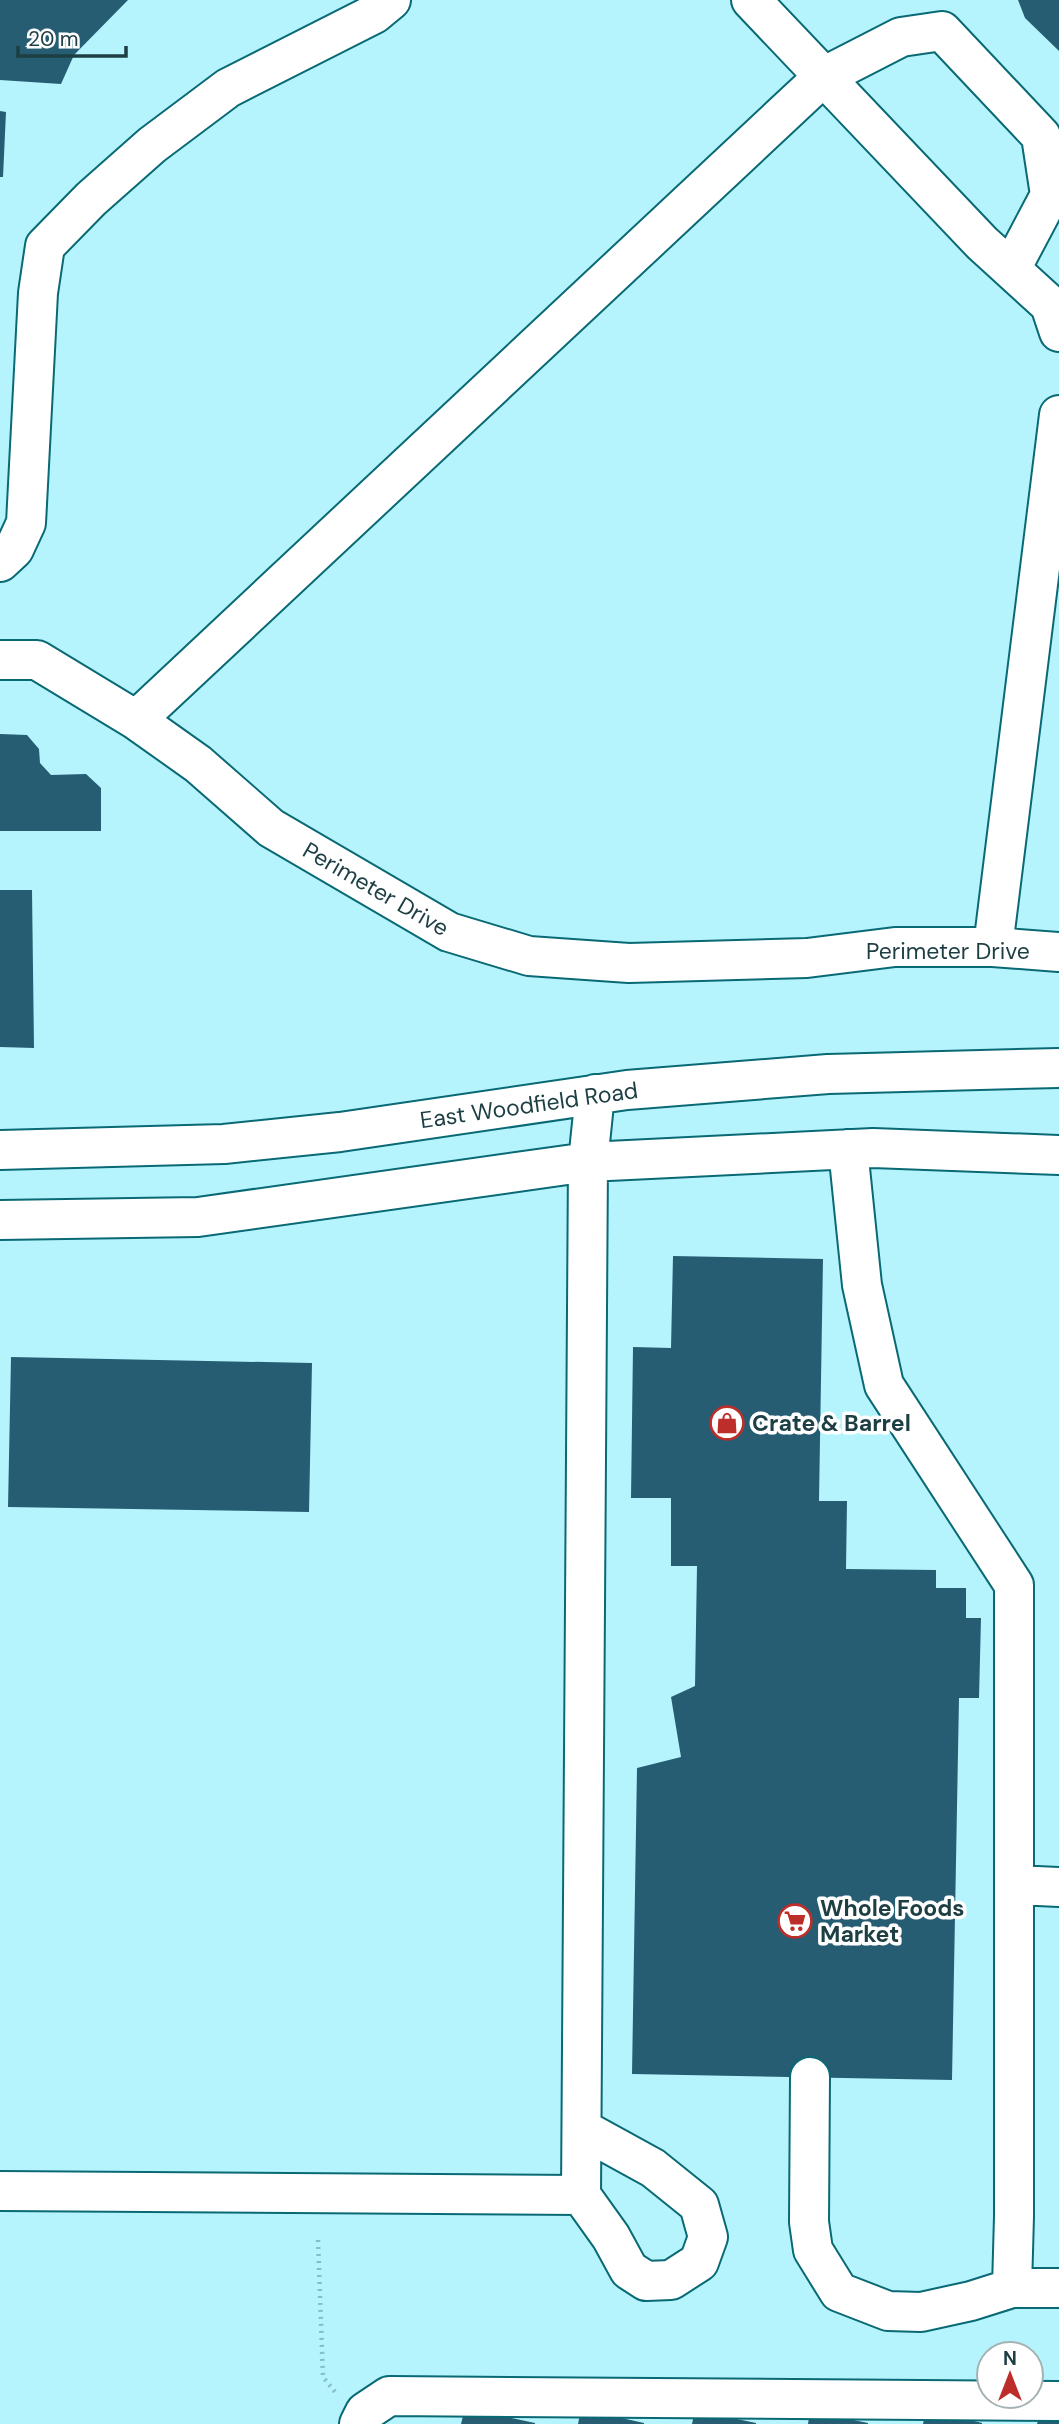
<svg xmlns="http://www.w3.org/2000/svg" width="1059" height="2424" font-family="'DM Sans',sans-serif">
  <rect width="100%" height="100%" fill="#b5f4fd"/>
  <path fill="#265d73" d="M0,0H128L74,55L61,84L0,80Z
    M1018,0H1059V51L1025,18Z
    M0,111L6,112L3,177H0Z
    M0,734L27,735L39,749L40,763L51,775L86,774L101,788V831H0Z
    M0,890H32L34,1048L0,1047Z
    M673,1256L823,1259L819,1501H847L846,1569L936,1570V1588H966V1618H981L979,1698H959L952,2080L632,2074L637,1768L681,1757L671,1697L695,1686L697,1566H671V1498H631L633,1347L671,1348Z
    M11,1357L312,1363L309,1512L8,1507Z
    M465,2408L535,2423V2424H461Z
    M581,2409L644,2423V2424H578Z
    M926,2409L982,2423V2424H923Z
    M695,2410L756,2423V2424H692Z
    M1041,2410L1059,2414V2424H1037Z
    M810,2411L868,2423V2424H808Z"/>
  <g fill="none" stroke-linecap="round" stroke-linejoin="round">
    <defs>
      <path id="minor" d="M751,0L982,243L1050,305L1059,332
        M0,562L14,549L26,523L38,293L45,246L91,199L152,145L228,88L374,14L391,0
        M0,660H37L136,720L198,764L271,828L449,932L529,956L629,963L807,958L895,947H993L1059,952
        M136,720L823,77L901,37L942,31L1041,136L1050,195L1011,269
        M993,947L1059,415
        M848,1149L862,1285L884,1385L1014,1585V2216L1012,2288
        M0,1150L224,1144L340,1132L627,1090L828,1074L1059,1068
        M0,1220L198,1217L588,1162L873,1148L1059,1155
        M1014,1885L1059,1887
        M810,2077L809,2222L813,2250L839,2292L888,2311L921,2312L971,2301L1012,2288H1059
        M0,2191L581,2195L611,2237L629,2270L646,2281L671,2280L699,2262L708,2237L699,2205L653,2168L582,2129
        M581,2195L588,1162L595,1094
        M359,2424L365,2412L389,2396L1059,2401"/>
    </defs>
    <use href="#minor" stroke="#096974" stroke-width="42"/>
    <path stroke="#86bcc4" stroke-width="4.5" stroke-dasharray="2 5" stroke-linecap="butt" d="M318,2240L323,2377L335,2392"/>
    <use href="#minor" stroke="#fff" stroke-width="38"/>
  </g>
  <defs>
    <symbol id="shop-ring" viewBox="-11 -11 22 22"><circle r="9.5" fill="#fff" stroke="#bd2e2a" stroke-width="1.5"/><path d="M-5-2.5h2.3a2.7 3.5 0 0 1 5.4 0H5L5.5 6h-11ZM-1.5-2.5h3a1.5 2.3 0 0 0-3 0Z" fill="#bd2e2a"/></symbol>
    <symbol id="supermarket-ring" viewBox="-11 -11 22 22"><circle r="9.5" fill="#fff" stroke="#bd2e2a" stroke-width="1.5"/><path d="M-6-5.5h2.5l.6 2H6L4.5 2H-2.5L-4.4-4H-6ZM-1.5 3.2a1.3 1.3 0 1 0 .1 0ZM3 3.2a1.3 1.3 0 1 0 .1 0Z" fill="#bd2e2a"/></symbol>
  </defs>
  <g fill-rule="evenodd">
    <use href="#shop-ring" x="708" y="1404" width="38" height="38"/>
    <use href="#supermarket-ring" x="776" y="1902" width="38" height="38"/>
  </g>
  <g text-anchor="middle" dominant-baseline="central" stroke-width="7" stroke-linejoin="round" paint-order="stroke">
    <g font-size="23" fill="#1d3f44" stroke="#fff">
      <text transform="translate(376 889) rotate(30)">Perimeter Drive</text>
      <text x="948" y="951">Perimeter Drive</text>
      <text transform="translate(529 1105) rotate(-8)">East Woodfield Road</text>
    </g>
    <g font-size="23" font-weight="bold" fill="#1d3f44" stroke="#fff" text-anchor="start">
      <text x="752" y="1423">Crate &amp; Barrel</text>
      <text x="820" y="1908">Whole Foods<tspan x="820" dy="26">Market</tspan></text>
    </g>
  </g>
  <g transform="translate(1010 2375)"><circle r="33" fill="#ffffff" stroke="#a5b2b4" stroke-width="2"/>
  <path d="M0-5L12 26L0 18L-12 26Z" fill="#bd2e2a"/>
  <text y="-10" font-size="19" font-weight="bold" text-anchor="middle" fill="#1d3f44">N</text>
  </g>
  <path d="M18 46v10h108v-10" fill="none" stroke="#1d3f44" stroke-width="3.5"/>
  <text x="28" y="46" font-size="21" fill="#1d3f44" stroke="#ffffff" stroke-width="5" paint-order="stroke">20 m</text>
</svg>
